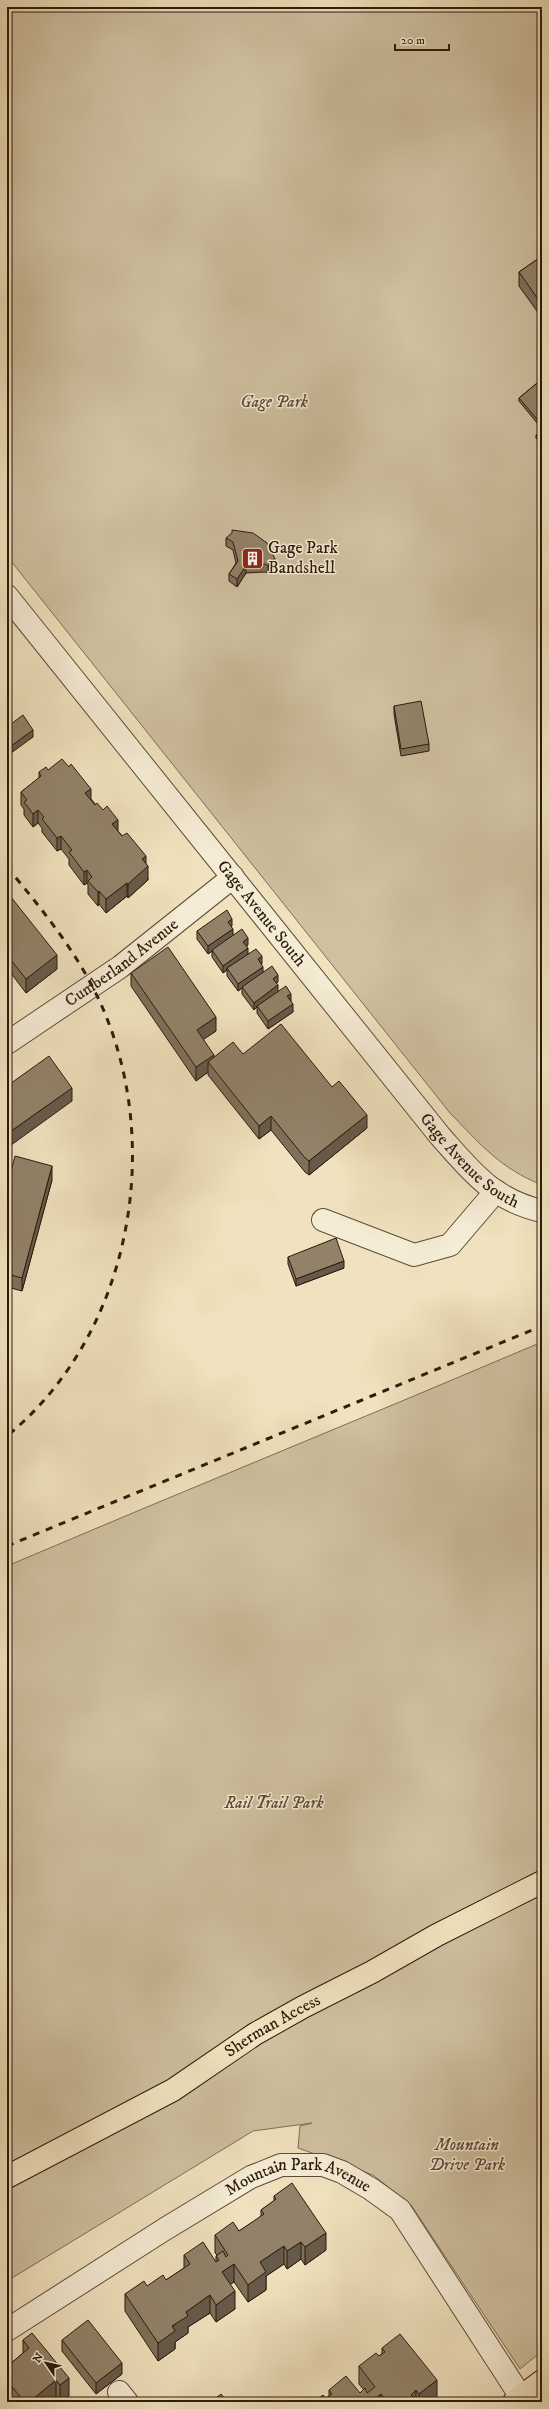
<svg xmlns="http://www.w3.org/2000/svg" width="549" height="2409" font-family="'IM FELL DW Pica',serif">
  <rect width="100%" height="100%" fill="#f0e2be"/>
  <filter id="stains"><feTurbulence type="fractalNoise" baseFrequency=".005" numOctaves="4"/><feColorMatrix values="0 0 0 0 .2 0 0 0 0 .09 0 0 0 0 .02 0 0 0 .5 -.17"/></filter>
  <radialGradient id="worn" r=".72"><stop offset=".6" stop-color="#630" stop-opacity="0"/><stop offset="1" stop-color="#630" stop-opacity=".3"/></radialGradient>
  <path fill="#cfc0a0" stroke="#7e6d56" d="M7,7H542V1185C500,1168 481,1145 450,1113L7,556Z
    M542,1342V2351L520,2369L411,2205L373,2175L298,2148L300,2126L312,2123L253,2131L7,2281V1566C185,1490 364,1418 542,1342Z"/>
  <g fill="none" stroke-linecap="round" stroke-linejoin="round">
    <defs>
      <g id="minor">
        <path id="s1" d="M7,596L440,1136C471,1171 493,1200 542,1211"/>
        <path id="s2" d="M7,1043L120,967L233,877"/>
        <path d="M323,1220L414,1255L450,1245L496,1191"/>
        <path id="s3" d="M7,2330L165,2229L251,2177L281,2165H323L342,2172L371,2189L400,2210L521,2397"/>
        <path d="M119,2392L127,2402"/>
      </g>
      <g id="major">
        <path id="s4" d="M7,2177L173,2090L255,2034L303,2007L372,1972L437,1935L542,1882"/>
        <path d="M514,2402L542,2381"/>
      </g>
    </defs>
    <use href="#minor" stroke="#5d4c38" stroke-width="24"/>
    <use href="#major" stroke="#2c1a0c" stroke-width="24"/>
    <use href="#minor" stroke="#f5ecd5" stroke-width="22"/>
    <use href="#major" stroke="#f0e2be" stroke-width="22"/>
    <path stroke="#2c1a0c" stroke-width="3" stroke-dasharray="7 7" stroke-linecap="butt" d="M7,867C45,913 83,959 106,1016C163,1157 127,1338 7,1436
      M7,1546L542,1326"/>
  </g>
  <path fill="#7e705a" stroke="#2c1a0c" d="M542,256V318L519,286V272Z
    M542,379V429L519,401V398Z
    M542,430V451L540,449V446L542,445L536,438V435Z
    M226,538L275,559V567H271L268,573L265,572L246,573L237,587L229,581V574L236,563L233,550L226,546Z
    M394,706L429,744V751L401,756L394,714Z
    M48,770L91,799L146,864L148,880L128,898L127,896L106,913L99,904L98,906L88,894V885L87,883L84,885L69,865V859L61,849L57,851L42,832V828L38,823L33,827L24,815V809L21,805V792L39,778V772Z
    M7,892L57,969L26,993L7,968Z
    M232,926L231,927L233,935L248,945L246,946L248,954L262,964H261L263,972L278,982L276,983L278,992L291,1001L293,1012L268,1029L257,1013V1007L254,1010L242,994V988L238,991L227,976V970L223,973L212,957V951L208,954L197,939V931Z
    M131,973L216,1031L203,1039L214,1057L243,1054L332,1087L367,1128L309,1175L305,1172L271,1130L259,1139L208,1075V1072L196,1081L131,986Z
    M52,1180L22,1291L7,1287V1187Z
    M288,1257L344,1268L296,1286L288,1264Z
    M274,2196L326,2250L305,2265L301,2259L287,2269L284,2264L266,2276V2290L248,2302L234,2282L230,2284L235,2309L216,2322L210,2313L188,2327V2333L175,2342V2349L158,2361L125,2311V2294L166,2280L184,2268V2255L216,2262V2256L217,2255L215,2253V2235L239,2231L261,2217V2210L274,2201Z
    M23,2340L69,2396L61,2402H59L56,2398L50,2402H10L7,2398V2363L9,2365L23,2353Z
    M62,2340L122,2374L96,2394L62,2351Z
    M382,2348L437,2398L432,2402H314L326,2398L329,2396V2390L360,2393L364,2390L359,2384V2366L379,2356L382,2354Z"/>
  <path fill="#665b4a" stroke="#2c1a0c" d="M271,560V567L268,573V566Z
    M246,566V573L237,587V579Z
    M7,665H8V682L7,683Z
    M33,730V737L7,756V749Z
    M91,789V802L85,793Z
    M38,810V823L33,827V814Z
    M118,820V833L112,824Z
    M61,836V849L57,851V838Z
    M146,856V868L148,866V880L128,898V884L142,859Z
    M87,870V883L84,885V872Z
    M127,883V896L106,913V899Z
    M99,891V904L98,906V892Z
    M232,919V926L228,930V922Z
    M233,929V937L208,954V946Z
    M248,938V945L243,949V942Z
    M248,948V956L227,968V970L223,973V966Z
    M57,955V969L26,993V979Z
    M262,956V964L258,967V959Z
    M263,967V974L238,991V984Z
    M278,975V982L273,986V979Z
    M278,985V993L257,1006V1007L254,1010V1003Z
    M291,994V1001L287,996Z
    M293,1004V1012L268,1029V1021Z
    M216,1017V1031L197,1044V1030Z
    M214,1055V1068L208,1062V1072L196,1081V1067Z
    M72,1088V1101L7,1148V1134Z
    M367,1115V1128L309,1175V1161Z
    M271,1116V1130L259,1139V1126Z
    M52,1166V1180L22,1291V1278Z
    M344,1261V1268L296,1286V1279Z
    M8,1339V1353H7V1340Z
    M326,2233V2250L305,2265V2247Z
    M301,2242V2259L287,2269V2251Z
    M284,2246V2264L266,2276V2290L248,2302V2285L260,2262Z
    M234,2264V2282L222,2290V2272Z
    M235,2291V2309L216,2322V2305Z
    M210,2295V2313L188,2327V2333L175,2342V2349L158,2361V2343L186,2312Z
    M122,2363V2374L96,2394V2383Z
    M69,2378V2396L61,2402H60V2385Z
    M56,2380V2398L50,2402H33V2399Z
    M437,2380V2398L432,2402H419V2394Z
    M416,2390V2402H409L411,2395Z
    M381,2394V2402H371Z"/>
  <path fill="#928269" stroke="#2c1a0c" d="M542,256V305L519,272Z
    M542,379V425L519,398Z
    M542,430V441L536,435Z
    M232,530L253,533L267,543L275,559L271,560L268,566L265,564L246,566L237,579L229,574L238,561L233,542L226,538L232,533Z
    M421,701L429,744L401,749L394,706Z
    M23,715L33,730L7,749V727Z
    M62,759L69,767L71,764L91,789L85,793L95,805L97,803L103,810L107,806L118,820L112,824L122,836L127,833L146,856L142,859L148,866L128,884L127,883L106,899L99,891L98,892L88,881L92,877L87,870L84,872L69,852L72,850L61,836L57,838L42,819L44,817L38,810L33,814L24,802L27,800L21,792L41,776L39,772L46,767L48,770Z
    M7,892L57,955L26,979L7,955Z
    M227,910L232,919L228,922L233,929L208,946L197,931Z
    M242,929L248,938L243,942L248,948L223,966L212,950Z
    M168,947L216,1017L197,1030L214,1055L196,1067L131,973Z
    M256,949L262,956L258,959L263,967L238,984L227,968Z
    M272,966L278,975L273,979L278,985L254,1003L242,987Z
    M286,986L291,994L287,996L293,1004L268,1021L257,1006Z
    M281,1024L332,1087L339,1081L367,1115L309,1161L305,1158L271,1116L259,1126L208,1062L233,1042L243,1054Z
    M49,1056L72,1088L7,1134V1086Z
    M15,1156L52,1166L22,1278L7,1274V1187Z
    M336,1238L344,1261L296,1279L288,1257Z
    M292,2183L326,2233L305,2247L301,2242L287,2251L284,2246L260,2262L266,2272L248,2285L234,2264L222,2272L235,2291L216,2305L210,2295L186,2312L188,2316L172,2326L175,2331L158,2343L125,2294L144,2281L147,2286L163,2275L166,2280L190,2264L184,2255L203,2242L216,2262L219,2260L216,2256L223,2251L226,2257L228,2255L215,2235L233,2222L239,2231L264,2214L261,2210L276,2199L274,2196Z
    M88,2320L122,2363L96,2383L62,2340Z
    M32,2333L69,2378L60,2385L56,2380L33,2399L36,2402H25L7,2381V2363L9,2365L29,2348L23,2340Z
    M400,2334L437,2380L419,2394L416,2390L411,2395L414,2398L409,2402H387L381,2394L371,2402H314L323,2395L326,2398L332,2394L329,2390L346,2376L360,2393L365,2388L367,2393L375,2387L359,2366L376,2353L379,2356L385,2352L382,2348Z
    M221,2394L228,2402H211Z"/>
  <defs>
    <symbol id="building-square" viewBox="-11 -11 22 22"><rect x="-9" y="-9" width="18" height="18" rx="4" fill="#8f2418" stroke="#f5ecd5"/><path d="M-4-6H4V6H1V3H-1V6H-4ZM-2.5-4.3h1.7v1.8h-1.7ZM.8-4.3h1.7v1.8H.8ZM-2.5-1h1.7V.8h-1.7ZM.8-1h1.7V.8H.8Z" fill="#fff"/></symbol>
  </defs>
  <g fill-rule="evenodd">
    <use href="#building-square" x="240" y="546" width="25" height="25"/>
  </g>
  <g text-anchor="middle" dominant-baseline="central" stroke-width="3" stroke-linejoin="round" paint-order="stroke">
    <g font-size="17" font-style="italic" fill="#5d4c38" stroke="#f5ecd5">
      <text x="274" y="402">Gage Park</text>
      <text x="274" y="1803">Rail Trail Park</text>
      <text x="467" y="2145">Mountain<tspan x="467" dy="20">Drive Park</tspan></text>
    </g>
    <g font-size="17" fill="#2c1a0c" stroke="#f5ecd5" text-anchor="start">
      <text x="268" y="548">Gage Park<tspan x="268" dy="20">Bandshell</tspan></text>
    </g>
    <g font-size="17" fill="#2c1a0c" stroke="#f5ecd5">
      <text stroke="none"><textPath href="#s1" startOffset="407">Gage Avenue South</textPath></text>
      <text stroke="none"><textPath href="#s2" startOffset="140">Cumberland Avenue</textPath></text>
      <text stroke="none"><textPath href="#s1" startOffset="731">Gage Avenue South</textPath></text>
      <text stroke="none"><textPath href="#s4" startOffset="306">Sherman Access</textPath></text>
      <text stroke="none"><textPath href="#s3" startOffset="337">Mountain Park Avenue</textPath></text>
    </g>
  </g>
  <rect width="549" height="2409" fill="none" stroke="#f0e2be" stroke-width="24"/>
  <rect x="8" y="8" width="533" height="2393" fill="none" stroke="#2c1a0c" stroke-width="2"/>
  <rect x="12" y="12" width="525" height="2385" fill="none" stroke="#2c1a0c"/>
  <g transform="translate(46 2363) rotate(304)" stroke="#f5ecd5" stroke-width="3" paint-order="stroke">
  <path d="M0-3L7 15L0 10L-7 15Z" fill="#2c1a0c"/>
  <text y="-6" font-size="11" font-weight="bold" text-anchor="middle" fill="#2c1a0c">N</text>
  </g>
  <path d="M395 44v6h54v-6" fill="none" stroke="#2c1a0c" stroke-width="2"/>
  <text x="401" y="44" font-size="12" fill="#2c1a0c" stroke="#f5ecd5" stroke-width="3" paint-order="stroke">20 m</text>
  <rect width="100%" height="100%" filter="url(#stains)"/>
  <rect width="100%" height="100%" fill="url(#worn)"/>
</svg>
